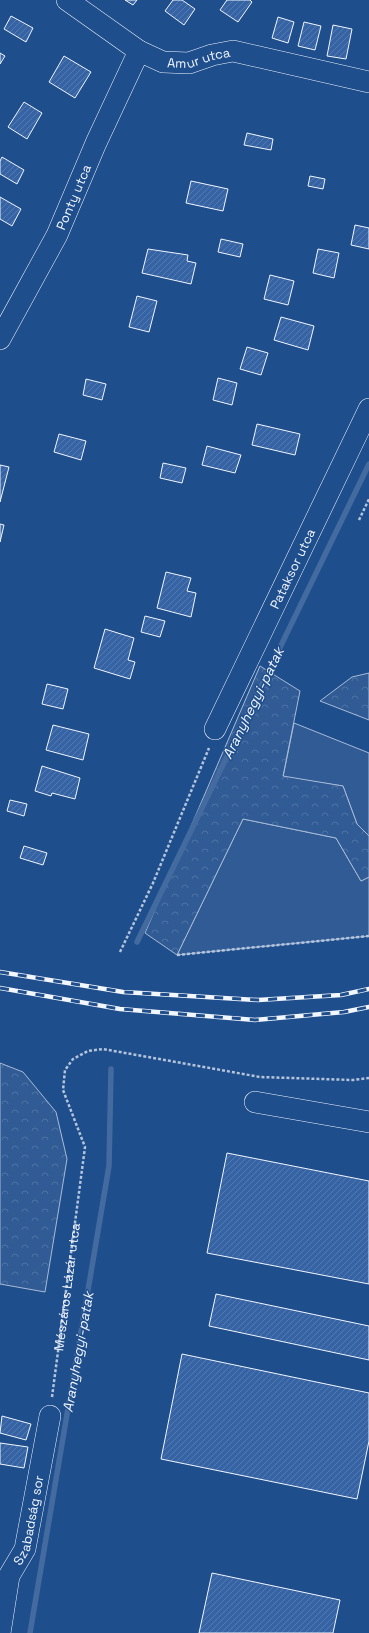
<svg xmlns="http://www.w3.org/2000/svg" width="369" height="1633" font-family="'Space Grotesk',sans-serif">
  <defs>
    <pattern id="forest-crowns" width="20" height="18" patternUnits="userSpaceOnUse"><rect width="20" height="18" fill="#305b95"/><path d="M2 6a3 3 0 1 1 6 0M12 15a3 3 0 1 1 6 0" fill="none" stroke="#4e73a5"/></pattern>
    <pattern id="building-hatch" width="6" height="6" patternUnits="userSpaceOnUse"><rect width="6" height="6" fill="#3563a3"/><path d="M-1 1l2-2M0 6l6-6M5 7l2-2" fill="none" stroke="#537ab1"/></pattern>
  </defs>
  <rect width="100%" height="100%" fill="#1f4e8c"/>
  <path fill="#305b95" stroke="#a8bbd7" d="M294,723L369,753V836L357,824L343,786L283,777Z
    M243,819L336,838L361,881L369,877V936L177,955Z"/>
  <path fill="url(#forest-crowns)" stroke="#a8bbd7" d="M260,666L300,691L283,776L343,786L357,824L369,836V877L361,881L336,838L243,819L177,955L145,933Z
    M369,673V720L320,701L352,677Z
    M0,1063L23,1072L56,1112L67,1159L45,1292L0,1284Z"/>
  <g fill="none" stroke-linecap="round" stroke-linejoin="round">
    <path stroke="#446ba0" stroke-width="5.5" d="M137,942L369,464
      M30,1633L109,1166L111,1069"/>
  </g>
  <path fill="url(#building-hatch)" stroke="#f2f6ff" d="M125,0H137L133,5Z
    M173,0H182L195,9L184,25L165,11Z
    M227,0H250L252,2L238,22L220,10Z
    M11,16L33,28L26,42L4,29Z
    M278,17L294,22L288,43L272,38Z
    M304,22L321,26L315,50L298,46Z
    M333,25L352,29L346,59L327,56Z
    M0,53L5,56L0,64Z
    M64,56L91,72L75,98L49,82Z
    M24,102L42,113L27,139L8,127Z
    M247,133L273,139L271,150L244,145Z
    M2,157L24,170L17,184L0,174V161Z
    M310,176L325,179L323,189L308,186Z
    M191,181L228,189L223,211L186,203Z
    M0,197L21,209L12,226L0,219Z
    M355,225L369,228V249L351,245Z
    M221,239L243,244L240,257L218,252Z
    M148,249L188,255L187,261L196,263L191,284L142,273Z
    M318,249L339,253L334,278L313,273Z
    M270,275L294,281L288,305L264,299Z
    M137,296L157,301L149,332L129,327Z
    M281,317L314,326L308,350L274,340Z
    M247,347L268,353L261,375L240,369Z
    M218,378L237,383L232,405L213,400Z
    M86,379L106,384L102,400L83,395Z
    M257,424L300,434L295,455L252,445Z
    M59,434L86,441L81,460L54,452Z
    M207,446L241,455L235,473L202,465Z
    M163,463L186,468L182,483L160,478Z
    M0,465L9,467L0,502Z
    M0,524L4,525L0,542Z
    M166,572L191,578L187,591L196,593L191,617L157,608Z
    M145,616L165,621L160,637L141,632Z
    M105,629L134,638L128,660L135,662L130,679L94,668Z
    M47,684L68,689L63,709L42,704Z
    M53,725L89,734L83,760L46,750Z
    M42,766L80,778L75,799L52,793L51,796L35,791Z
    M10,800L27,804L24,816L7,811Z
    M24,846L47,853L43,865L20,858Z
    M227,1153L369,1181V1284L207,1253Z
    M216,1294L369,1326V1360L209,1326Z
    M182,1354L369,1393V1441L357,1499L161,1459Z
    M2,1416L31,1424L26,1440L0,1433Z
    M0,1443L28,1447L24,1468L0,1464Z
    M212,1573L340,1600L333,1633H199Z"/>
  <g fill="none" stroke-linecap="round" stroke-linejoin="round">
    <defs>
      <g id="minor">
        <path id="s2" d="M67,0L139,51L163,62L189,63L212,55L233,51L369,82"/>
        <path id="s3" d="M0,339L57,235L96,143L139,51"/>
        <path id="s4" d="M215,729L369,409"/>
        <path d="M255,1102L369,1122"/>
        <path id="s5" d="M0,1633L9,1576L25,1549L50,1416"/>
      </g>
    </defs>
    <use href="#minor" stroke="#f2f6ff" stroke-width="22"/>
    <g stroke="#b3c4dc" stroke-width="2.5" stroke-dasharray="3 2" stroke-linecap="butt">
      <path d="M359,520L369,499"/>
      <path d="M120,952L153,883L209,748"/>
      <path d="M177,955L369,936"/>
      <path id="s1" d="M52,1397L85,1147L63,1090L65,1070L73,1059L88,1051L103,1049L260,1077L353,1080L369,1078"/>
    </g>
    <use href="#minor" stroke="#1f4e8c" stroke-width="21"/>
    <defs>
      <path id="rail" d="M0,972L123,992L258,1000L341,995L369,989
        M0,988L120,1009L255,1020L344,1012L369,1007"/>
    </defs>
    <use href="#rail" stroke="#f2f6ff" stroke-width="4.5"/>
    <use href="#rail" stroke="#1f4e8c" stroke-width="3" stroke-dasharray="9" stroke-linecap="butt"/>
  </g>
  <g text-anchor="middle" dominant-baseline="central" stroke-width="3" stroke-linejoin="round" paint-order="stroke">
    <g font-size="13" fill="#f2f6ff" stroke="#1f4e8c">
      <text stroke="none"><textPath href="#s2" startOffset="151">Amur utca</textPath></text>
      <text stroke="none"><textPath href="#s3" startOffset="160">Ponty utca</textPath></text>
      <text stroke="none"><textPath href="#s4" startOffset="178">Pataksor utca</textPath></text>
      <text stroke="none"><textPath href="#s1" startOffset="111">Mészáros Lázár utca</textPath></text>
      <text stroke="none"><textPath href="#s5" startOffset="118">Szabadság sor</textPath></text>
    </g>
    <g font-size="14" font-style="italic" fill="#f2f6ff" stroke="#1f4e8c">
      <text transform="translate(253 703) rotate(-64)">Aranyhegyi-patak</text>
      <text transform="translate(78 1352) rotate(-80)">Aranyhegyi-patak</text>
    </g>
  </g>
</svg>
